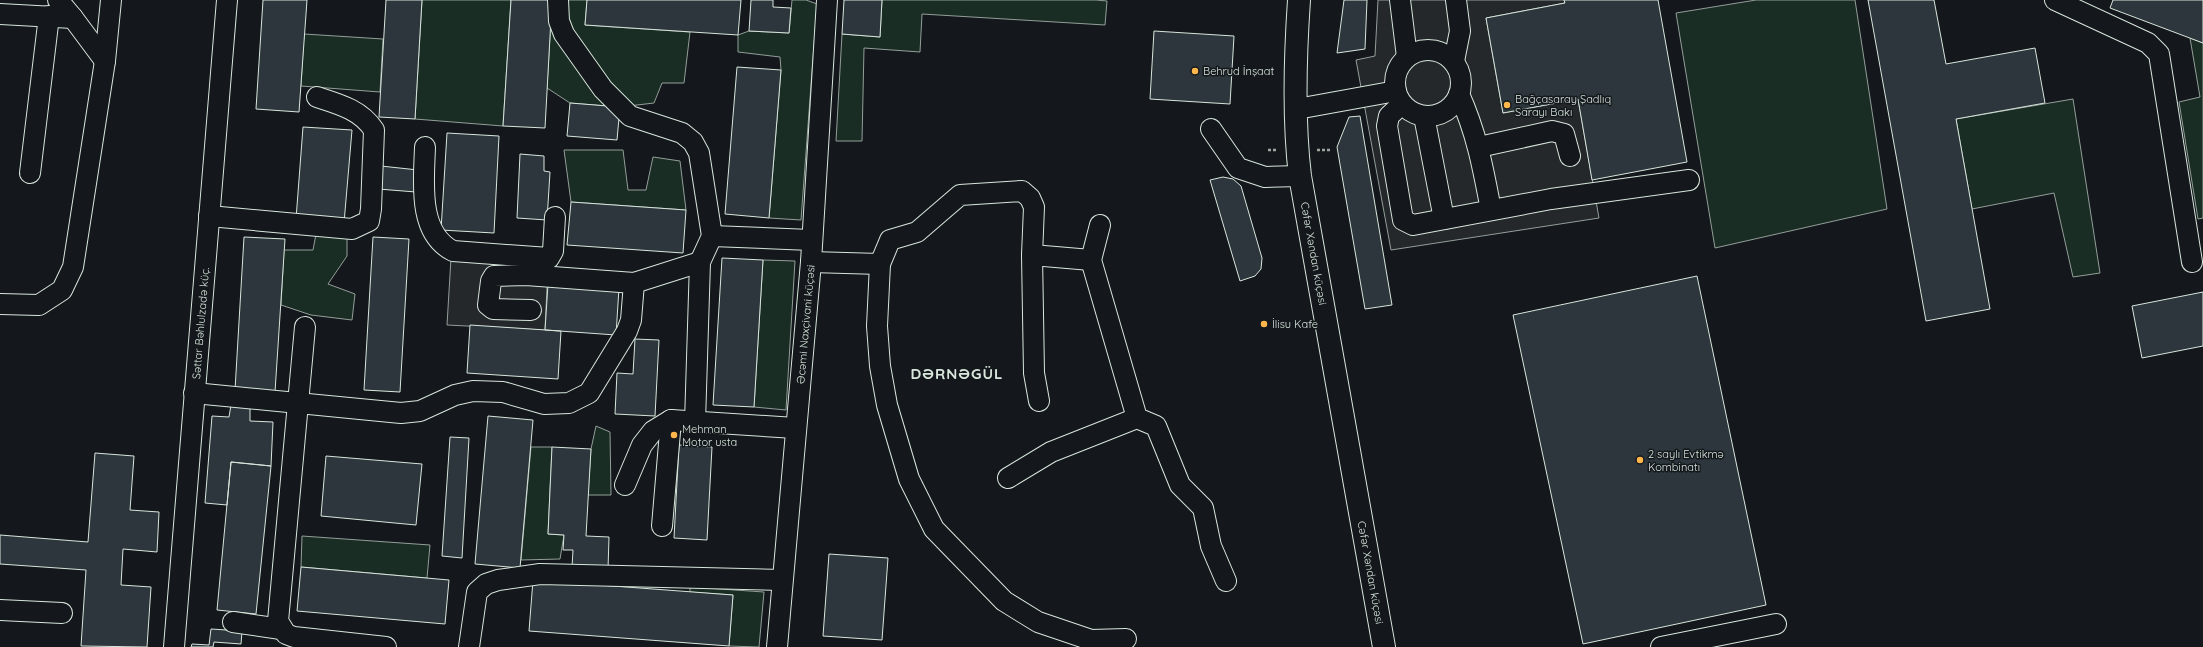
<svg xmlns="http://www.w3.org/2000/svg" width="2203" height="647" font-family="Quicksand,sans-serif">
  <rect width="100%" height="100%" fill="#14181c"/>
  <path fill="#1a2d24" stroke="#939e99" d="M422,0H511L503,126L415,119Z
    M552,0H587L585,25L690,32L684,83H662L654,103L620,107L570,103L547,88Z
    M792,0H806L817,4L801,220L769,218L781,70L780,57L738,52V35L749,31L789,33Z
    M882,0H1096L1107,1L1105,25L922,14L920,52L864,48L862,141H836L842,34L880,37Z
    M1756,0H1855L1887,209L1715,248L1676,13Z
    M304,34L383,39L380,92L301,86Z
    M2190,38L2203,43V218L2198,219L2179,102L2200,97Z
    M2073,99L2100,273L2073,277L2054,193L1972,209L1956,119Z
    M564,150H623L628,190H646L653,157L680,161L686,210L571,202Z
    M316,234H347V256L328,284L355,294L352,320L311,315L281,305L284,250H313Z
    M763,260L795,261L786,410L754,407Z
    M596,426L610,432L611,495H588L591,449Z
    M531,447H552L548,534L564,535L560,559L521,560Z
    M302,536L430,545L427,578L301,567Z
    M690,587L764,592L759,647L729,646L733,595L690,592Z"/>
  <path fill="#24282b" stroke="#939e99" d="M1378,0H1564L1565,3L1486,18L1503,113L1578,99L1599,218L1391,250L1356,60L1375,56Z
    M451,258L548,266L545,330L447,325Z"/>
  <path fill="#2c363c" stroke="#d8e6dc" d="M263,0H307L299,112L256,109Z
    M386,0H422L415,119L379,117Z
    M511,0H552L545,128L503,126Z
    M587,0H741L738,35L585,25Z
    M751,0H773V7L791,8L789,33L749,31Z
    M844,0H882L880,37L842,34Z
    M1344,0H1367L1365,49L1337,53Z
    M1564,0H1658L1687,162L1592,180L1578,99L1503,113L1486,18L1565,3Z
    M1868,0H1934L1946,64L2035,48L2045,103L1956,119L1990,309L1926,321Z
    M2113,0H2203V43L2110,8Z
    M1154,31L1234,36L1230,104L1150,99Z
    M737,67L781,70L769,218L725,214Z
    M570,103L620,107L617,140L567,136Z
    M1360,116L1392,305L1365,309L1337,147L1349,117Z
    M303,127L352,130L344,223L296,219Z
    M447,133L499,136L494,233L441,230Z
    M520,154L544,156V171L550,172L547,220L517,218Z
    M381,166L418,170L416,192L378,189Z
    M1223,177L1233,179L1241,186L1262,258L1261,269L1255,276L1240,281L1210,180Z
    M571,202L686,210L683,253L567,245Z
    M244,237L285,239L275,392L235,390Z
    M373,237L409,239L400,392L364,390Z
    M722,258L763,260L754,407L713,405Z
    M1697,276L1766,605L1583,644L1513,315Z
    M548,284L619,288L616,335L545,330Z
    M2203,292V346L2142,358L2132,306Z
    M470,325L561,331L558,379L467,373Z
    M635,339L659,340L655,416L615,414L617,373L633,374Z
    M231,405L250,406V421L273,422L271,466L231,462L227,505L205,503L212,416L229,417Z
    M488,416L533,420L520,568L475,564Z
    M450,437L469,438L462,558L442,556Z
    M679,445L712,447L707,540L674,538Z
    M552,447L591,449L586,536L609,537L608,569L572,567L573,550H563L564,535L548,534Z
    M95,453L134,456L130,510L159,512L157,552L123,549L121,585L151,587L147,647L81,646L86,570L0,564V535L88,542Z
    M326,456L422,464L416,525L321,516Z
    M231,462L271,466L256,614L217,610Z
    M829,554L888,558L882,640L823,636Z
    M301,567L449,580L445,624L297,611Z
    M533,580L733,595L729,646L529,631Z
    M211,629L242,631L241,644L214,642L213,647H191L192,644L209,645Z"/>
  <g fill="none" stroke-linecap="round" stroke-linejoin="round">
    <defs>
      <g id="minor">
        <path d="M58,0L73,18"/>
        <path d="M558,0L559,21L564,34L603,89L630,116L682,133L693,142L699,153L712,236L700,262L695,422"/>
        <path d="M1400,0L1407,57"/>
        <path d="M2055,0L2148,43L2159,54L2192,262"/>
        <path d="M0,14L73,18L105,61"/>
        <circle cx="1428" cy="83" r="33"/>
        <path d="M1454,61L1460,31L1456,0"/>
        <path d="M1459,94C1477,134 1483,168 1491,210"/>
        <path d="M1402,104L1389,116L1387,126L1403,220L1413,225L1551,199L1689,180"/>
        <path d="M1297,109L1396,91"/>
        <path d="M1424,116L1444,219"/>
        <path d="M1211,129L1238,168L1265,177L1300,176"/>
        <path d="M425,147C424,180 417,233 453,251L549,258L553,251L555,217"/>
        <path d="M1479,147L1552,131L1564,134L1570,156"/>
        <path d="M30,173L49,16"/>
        <path d="M209,216L352,229L369,221L371,209L374,130C361,110 339,104 317,97"/>
        <path d="M1100,225L1091,260L1137,418L1156,426L1180,485L1203,508L1211,546L1226,581"/>
        <path d="M712,236L811,240"/>
        <path d="M1032,255L1091,260"/>
        <path d="M811,262L880,264L890,240L917,232L960,195L1022,191L1030,198L1034,207L1032,255L1034,373L1039,401"/>
        <path d="M880,264L877,326L880,366L887,405L909,479L934,529L1004,601L1038,622L1091,640L1126,639"/>
        <path d="M0,304L39,305L62,290L73,267L105,61L111,0"/>
        <path d="M531,310L493,309L488,305L491,281L494,276L526,275L634,283L700,262"/>
        <path d="M305,327L278,621L286,634L294,637L386,647"/>
        <path d="M194,393L401,413L420,411L455,395L473,391L503,392L544,404L569,403L589,393L627,331L631,320L634,283"/>
        <path d="M1008,478L1051,452L1137,418"/>
        <path d="M625,485L642,445L653,431L671,420L795,428"/>
        <path d="M662,526L671,420"/>
        <path d="M0,610L62,613"/>
        <path d="M233,622L281,629"/>
        <path id="s1" d="M174,647L227,0"/>
        <path d="M469,647L477,592L486,584L498,580L540,574L782,580"/>
        <path id="s2" d="M777,647L811,262L827,0"/>
        <path d="M1661,647L1776,624"/>
      </g>
      <g id="major">
        <path id="s3" d="M1299,0C1295,58 1293,118 1300,176L1384,647"/>
      </g>
    </defs>
    <use href="#minor" stroke="#d8e6dc" stroke-width="22"/>
    <use href="#major" stroke="#d8e6dc" stroke-width="24"/>
    <path stroke="#9da8a2" stroke-width="2.5" stroke-dasharray="3 2" stroke-linecap="butt" d="M1268,150H1278
      M1317,150H1330"/>
    <use href="#minor" stroke="#14181c" stroke-width="20"/>
    <use href="#major" stroke="#14181c" stroke-width="22"/>
  </g>
  <g fill="#ffb74d" stroke="#14181c" stroke-width="1.5">
    <circle cx="1195" cy="71" r="4"/>
    <circle cx="1507" cy="105" r="4"/>
    <circle cx="1264" cy="324" r="4"/>
    <circle cx="674" cy="435" r="4"/>
    <circle cx="1640" cy="460" r="4"/>
  </g>
  <g text-anchor="middle" dominant-baseline="central" stroke-width="3" stroke-linejoin="round" paint-order="stroke">
    <g font-size="11" fill="#d8e6dc" stroke="#14181c" text-anchor="start">
      <text x="1203" y="71">Behrud İnşaat</text>
      <text x="1515" y="99">Bağçasaray Şadlıq<tspan x="1515" dy="13">Sarayı Bakı</tspan></text>
      <text x="1272" y="324">İlisu Kafe</text>
      <text x="682" y="429">Mehman<tspan x="682" dy="13">Motor usta</tspan></text>
      <text x="1648" y="454">2 saylı Evtikmə<tspan x="1648" dy="13">Kombinatı</tspan></text>
    </g>
    <g font-size="11" fill="#d8e6dc" stroke="#14181c">
      <text stroke="none"><textPath href="#s3" startOffset="255">Cəfər Xəndan küçəsi</textPath></text>
      <text stroke="none"><textPath href="#s1" startOffset="325">Səttar Bəhlulzadə küç.</textPath></text>
      <text stroke="none"><textPath href="#s2" startOffset="324">Əcəmi Naxçivani küçəsi</textPath></text>
      <text stroke="none"><textPath href="#s3" startOffset="579">Cəfər Xəndan küçəsi</textPath></text>
    </g>
    <g font-size="15" font-weight="bold" letter-spacing="1" fill="#d8e6dc" stroke="#14181c">
      <text x="957" y="373">DƏRNƏGÜL</text>
    </g>
  </g>
</svg>
